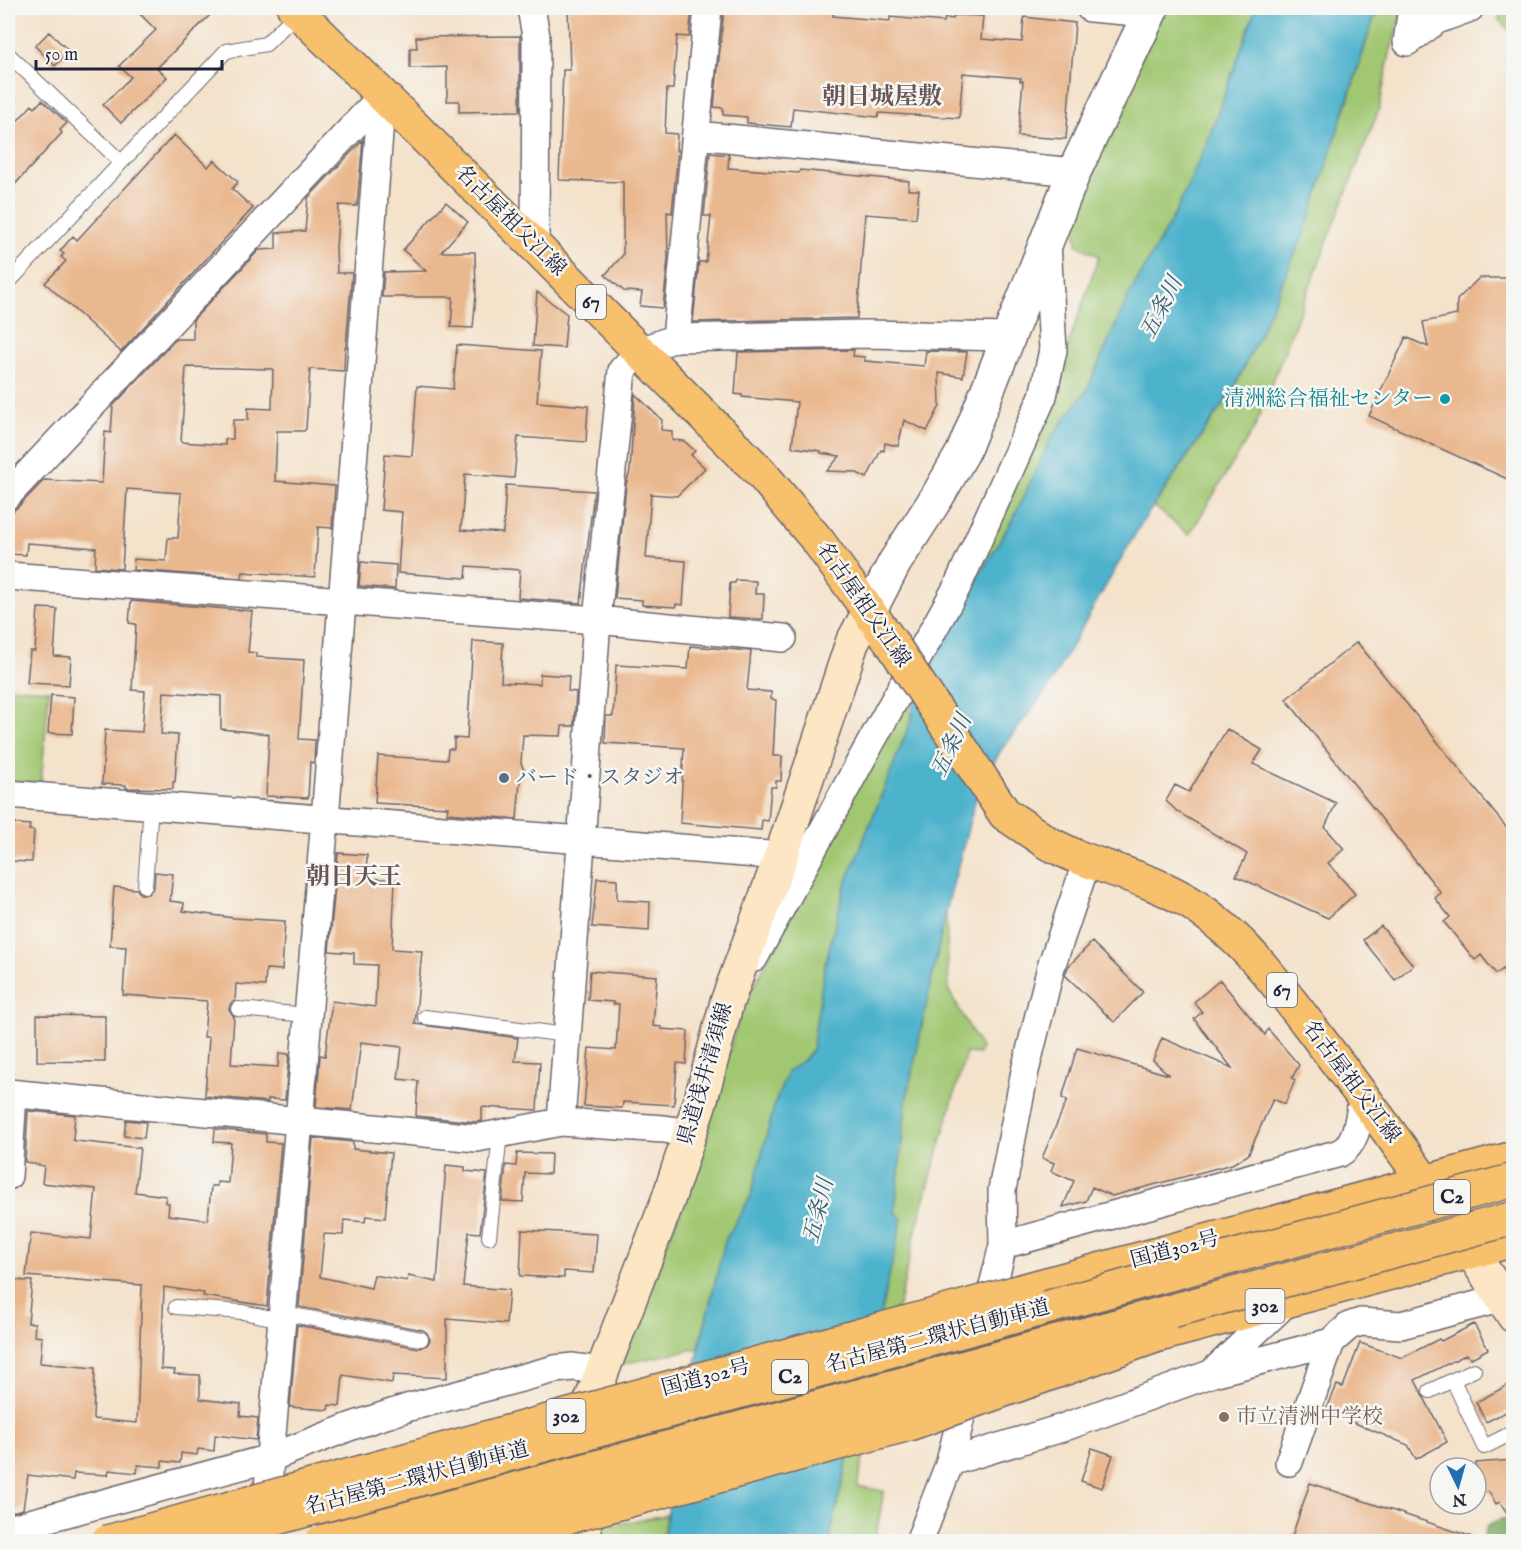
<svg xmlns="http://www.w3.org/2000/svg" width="1521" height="1549" font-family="'IM FELL English','Noto Serif JP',serif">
  <rect width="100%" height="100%" fill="#f6f6f2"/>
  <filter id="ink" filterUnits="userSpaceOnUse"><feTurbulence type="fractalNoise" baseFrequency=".0167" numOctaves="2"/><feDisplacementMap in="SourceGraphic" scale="12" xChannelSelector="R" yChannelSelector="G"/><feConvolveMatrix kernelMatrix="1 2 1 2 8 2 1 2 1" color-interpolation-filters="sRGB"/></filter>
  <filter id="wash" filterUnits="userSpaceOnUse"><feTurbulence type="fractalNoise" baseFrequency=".008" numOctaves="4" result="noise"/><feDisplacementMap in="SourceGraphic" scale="24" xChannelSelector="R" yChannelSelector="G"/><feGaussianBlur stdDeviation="1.35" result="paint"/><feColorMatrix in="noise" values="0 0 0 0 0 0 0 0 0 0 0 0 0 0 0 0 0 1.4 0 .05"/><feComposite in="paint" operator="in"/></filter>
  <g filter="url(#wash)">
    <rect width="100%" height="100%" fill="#f4e2ca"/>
    <path fill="#a1c772" stroke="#627456" stroke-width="1.5" d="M1164,8H1256L1207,143L1177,210L1128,297L1087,390L1051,438L1014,517L960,608L1047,406L1099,256L1077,245L1073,207Z
      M1377,8H1403L1390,53L1379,109L1255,427L1189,535L1154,506L1234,388L1260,334L1347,104Z
      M1505,8H1513V34L1498,19Z
      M8,687L49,690L41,784L8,781Z
      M901,700L913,716L844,889L825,965L812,1050L805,1059L788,1072L775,1103L751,1196L725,1241L699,1348L617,1365L696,1173L739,1015Z
      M946,911L949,991L981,1048L979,1054L966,1053L917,1226L857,1486L884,1491L875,1541L829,1542L901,1220L895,1211L906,1101Z
      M667,1515L662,1541H603L602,1527Z"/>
    <path fill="#80ac64" stroke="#516750" stroke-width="1.5" d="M1513,1518V1541L1482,1542L1487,1527L1500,1519Z"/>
    <path fill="#4db2cc" stroke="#386a84" stroke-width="1.5" d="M1256,8H1377L1308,224L1260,334L1234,388L1141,524L1046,691L1001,750L977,794L946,911L906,1101L895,1211L902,1219L829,1541L662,1542L699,1348L725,1241L751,1196L775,1103L788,1071L805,1059L812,1050L825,965L844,889L913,716L912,707L960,608L1014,517L1051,438L1087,390L1128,297L1177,210L1207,143Z"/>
    <g id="blocks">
      <path fill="#eab88f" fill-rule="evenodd" d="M134,8H217L157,68L167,77L121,123L103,105L131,77L119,66L156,30Z
        M568,8H692L689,37L677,36L673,89H667L665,133L677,134L676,150H678L672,213L667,212L668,259L663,308L640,306L642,292L624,291L605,275L623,255V182L559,180L563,70H570Z
        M729,8H834L833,16L890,21V17L944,22L945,18L953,19L954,15L983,16L981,39L1022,42L1024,17L1075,23L1066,139L1018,136L1023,81H1020L1021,78L963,73L959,118L879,113L878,117L793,108L791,127L747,123V117L723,115V108L714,107L724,9L728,10Z
        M49,32L69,51L55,66L35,46Z
        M520,36V111L459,112V101H447V67L410,68V48H417L416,37Z
        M42,100L67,123L60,130L62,133L8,192V131L32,105L35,108Z
        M174,135L208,167L214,160L238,182L232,189L253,208L121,352L45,283L66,261L61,257L64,254L60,251L73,236L77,240Z
        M363,140L357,206L339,205L336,248L337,273H352L346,347H345L344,371L310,369L306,429L304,431H277L275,481L335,486L332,528L318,527L315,577L243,572L242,578L133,570L134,559L166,561L168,538H178L181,493L127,489L122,569L95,567L96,548L27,543L26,555L8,554V515L19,506L44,480L102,483L105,432L111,433L113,406L176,339H193V320L259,250L276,249V233L305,231L308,198ZM186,367L273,369L272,409L248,408V420H233V439H225V445L181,442Z
        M710,153L729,155L728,168L799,173L800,170L909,181L908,190H919L916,218L865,214L857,318L693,322L699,262H706L711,216H704Z
        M446,202L468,222L441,252H475L476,294L473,328L451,327L453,297H382L384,272L426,271L403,250Z
        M1479,278H1514V482L1369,416L1406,337L1428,347L1423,322L1457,315V300Z
        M537,292L567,314L564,348L533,346Z
        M457,345L541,351L537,402L588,406L586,442L518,437L514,478L465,474L461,530L503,533L506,485L594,491L581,603L518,598L520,570L467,566L466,578L398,573L402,512L381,510L385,454L412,456L417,386L453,389Z
        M854,350L853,356L865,357V361L924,366L926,351L967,352L963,377L939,373L940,406L927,431L904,420L898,446L885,443L884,451L881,450L867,478L855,472L827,471L840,456L821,453V451L792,447L797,402L742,397V395L735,394L738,352Z
        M635,394L662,420L661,430L672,431V440L684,441L695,451L691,455L705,468L677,496L651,494L646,558L686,561L683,605L676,604V607L642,605V600L615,598L626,484L630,471Z
        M361,562L396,565L395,589L359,586Z
        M736,580L756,581L755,594H764L763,619L728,617L730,583H735Z
        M131,601L252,611L248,652L256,653V657L304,660L299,739L315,740L314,763L310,762L308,798L266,796L269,734L221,729V696L164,692L161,734L178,735L175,782H173V789L126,788V785L102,784L105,730L142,732L145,691L132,690L136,624L129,623Z
        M38,608L57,609L54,656L71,657L69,685L27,683L30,651H35Z
        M473,641L503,643L501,682L540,684V674L569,676L568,691L576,692L574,726H562L561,736L523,735L521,763L524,770L520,781L517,819L447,813L448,807L375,803L378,756L447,760L448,749H454V738L467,739Z
        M1357,642L1514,837V983L1503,969L1496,974L1481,955L1475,960L1444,922L1450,917L1435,898L1441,893L1286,699Z
        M690,646L751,651L747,690L771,692V699L776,700L773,756H782L781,781H776V787H771L768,821L762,820L761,830L680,823L684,748L605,743L606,716H613L616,665L688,669Z
        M51,695L74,697L72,734L48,733Z
        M1227,729L1262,750L1253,764L1336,803L1325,827L1344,849L1328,863L1355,894L1328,918L1236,876L1247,854L1178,812L1166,801L1175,785L1189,792Z
        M8,823L30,825L29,830L34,831L32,862L8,861Z
        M338,853L367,855L366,878L395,880L392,949L422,951L415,1024L518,1038L515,1061L540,1062L537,1110L482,1107V1121L476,1122L416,1116L418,1081L398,1079L402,1047L361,1042L352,1110L316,1107L320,1055L325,1056L332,1001L375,1007L377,965L354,964V953L329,951Z
        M155,872L173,874L170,901L184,903L183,911L234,918L285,921L282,970L266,969L265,986L236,984L235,1001L231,1003L229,1009L234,1017L231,1064L278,1067L279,1053L289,1054L285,1100L268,1099V1102L205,1096L209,1037H204L207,1001L123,995L126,947L110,946L114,887L137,889L140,894H148L154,887Z
        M597,878L617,879V900L650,902L649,931L592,927Z
        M1381,926L1413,965L1395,980L1363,940Z
        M1092,942L1143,992L1114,1022L1065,975L1068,967Z
        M590,971L657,976L653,1026L661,1027V1029L688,1031L686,1064L677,1063L674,1105L623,1102L622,1108L584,1106L589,1048L616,1050L619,1004H613V1002L588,1000Z
        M1220,980L1265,1035L1268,1029L1299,1065L1292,1078L1295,1080L1285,1104L1273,1099L1248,1155L1232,1164L1112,1196L1092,1187L1086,1201L1063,1207L1074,1181L1051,1171L1054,1163L1042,1158L1067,1100L1062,1098L1077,1048L1169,1075L1153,1060L1162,1038L1232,1068L1194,1019L1202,1012L1194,1002Z
        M37,1015L105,1016V1062L37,1061Z
        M28,1111L75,1115L73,1140L76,1141L140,1148L135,1192L166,1196V1203H169L168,1215L208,1220L211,1186H217V1182L228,1183L231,1143L214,1142L215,1129L266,1134V1142L281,1143L267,1306L203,1296L204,1293L164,1287L161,1369L175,1370L174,1374L200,1375V1399L241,1404L240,1416L258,1418L256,1440L215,1435L214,1451L198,1449L197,1455L181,1453L180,1463L162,1461V1467L138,1465L137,1473L109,1470L108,1475L74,1473L73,1480L28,1475L23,1509L8,1513V1343L10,1312H8L10,1280L32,1281L28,1323H35L34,1336L42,1337L40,1363L95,1368L93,1419L137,1423L142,1285L26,1276L31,1233L91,1239L96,1189L42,1183L44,1166L25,1162Z
        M126,1120L146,1122L144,1138L124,1136Z
        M313,1138L353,1142V1149L391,1153L385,1218L366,1216L365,1222L344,1220L343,1235L324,1234L320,1277L371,1288L374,1275L407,1281L408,1276L437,1282L446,1165L465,1167V1171L487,1173L480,1233L469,1232L463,1286L509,1290L506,1324L447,1319V1378L393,1375L392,1383L343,1375L340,1406L329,1405L328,1410L290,1407L297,1325L419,1348L427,1345L430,1340L427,1333L423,1330L299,1307Z
        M517,1153L551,1154L550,1174L525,1173L523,1202L502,1201L506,1165L516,1166Z
        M522,1230L597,1234L594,1273L564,1271V1278L520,1276Z
        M1474,1324L1488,1349L1470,1359L1467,1354L1415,1380L1447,1442L1416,1459L1408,1445L1326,1411L1337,1385L1343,1387L1360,1343L1402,1358L1439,1339L1441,1341Z
        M1514,1382V1408L1486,1422L1476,1402Z
        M1092,1448L1113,1455L1102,1488L1081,1481Z
        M1514,1460V1524L1500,1502L1496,1504L1489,1492L1476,1493V1463Z
        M1310,1483L1475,1538L1474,1542H1290Z"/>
    </g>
  </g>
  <g filter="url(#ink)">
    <use href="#blocks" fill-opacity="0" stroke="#6c656d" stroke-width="1.5"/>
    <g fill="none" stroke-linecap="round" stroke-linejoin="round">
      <defs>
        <path id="service" d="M8,54L121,162
          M8,283L226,51L266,44L298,12
          M145,886L151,805
          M238,1009L308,1015
          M425,1017L567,1035
          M489,1237L500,1134
          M176,1307L242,1312L282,1320
          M282,1313L421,1339
          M1453,1380L1484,1447L1514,1432
          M1430,1391L1474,1370"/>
        <path id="minor" d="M531,8L536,36L535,246
          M1090,8L1149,13V8
          M1407,42L1437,20L1470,8
          M1407,42L1412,8
          M696,135L1074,172
          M676,338L867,334L1008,337
          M8,495L382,96
          M8,576L597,620L783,638
          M8,794L781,856
          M754,958L859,764L957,587L1043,396L1053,350L1047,243
          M8,1093L477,1138L561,1122L664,1129L690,1133
          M561,1122L597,620L622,370L640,351L676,338L708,8
          M8,1176L13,1094
          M1003,1245L1340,1153C1358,1143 1359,1114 1363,1096
          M1214,1371L1289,1300
          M950,1462L1062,1428L1213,1373L1331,1342L1349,1326L1361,1322L1401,1325L1503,1298
          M1289,1462L1331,1342
          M8,1529L270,1458L352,1426L410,1407L491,1386L555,1369L573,1367L602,1371
          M265,1542L270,1458L325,819L382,96
          M919,1542L950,1462L1003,1245L1002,1190L1025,1071L1051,967L1087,861"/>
        <path id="tertiary" d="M869,612L895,562L937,497L963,452L1074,172L1152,8"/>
        <path id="secondary" d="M1425,1182L1514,1316
          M586,1542L576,1440L668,1200L701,1099L727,1002L781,856L852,643L869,612"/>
        <path id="primary" d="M294,8L535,246L761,473L818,541L891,642
          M1075,856C1114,871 1156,881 1192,904C1242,936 1279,986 1314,1032C1352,1082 1389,1131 1425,1182"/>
        <path id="trunk" d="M1025,1290L1514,1158
          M1133,1342L1514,1240"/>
      </defs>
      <use href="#service" stroke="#6c656d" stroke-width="16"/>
      <use href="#minor" stroke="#6c656d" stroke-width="30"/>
      <use href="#tertiary" stroke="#6c656d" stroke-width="36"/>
      <use href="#secondary" stroke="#6c656d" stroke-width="36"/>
      <use href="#primary" stroke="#6c656d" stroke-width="36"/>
      <use href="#trunk" stroke="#6c656d" stroke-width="36"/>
      <use href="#service" stroke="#fff" stroke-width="14"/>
      <use href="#minor" stroke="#fff" stroke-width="27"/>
      <use href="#tertiary" stroke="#fff" stroke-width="33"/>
      <use href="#secondary" stroke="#fce6c4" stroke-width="33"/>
      <use href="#primary" stroke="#f7c06c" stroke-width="33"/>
      <use href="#trunk" stroke="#f7c06c" stroke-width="33"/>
      <defs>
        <path id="primary-bridge" d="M891,642L1005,814L1048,843L1075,856"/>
        <path id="trunk-bridge" d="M107,1542L1025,1290
          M402,1542L998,1378"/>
        <path id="motorway-bridge" d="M189,1542L1514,1180
          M321,1542L1514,1218
          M476,1542L909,1424L1161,1334"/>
      </defs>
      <use href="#primary-bridge" stroke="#6c656d" stroke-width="36" stroke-linecap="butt"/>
      <use href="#trunk-bridge" stroke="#6c656d" stroke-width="36" stroke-linecap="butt"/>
      <use href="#motorway-bridge" stroke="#6c656d" stroke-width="36" stroke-linecap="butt"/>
      <use href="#primary-bridge" stroke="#f7c06c" stroke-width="33"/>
      <use href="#trunk-bridge" stroke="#f7c06c" stroke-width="33"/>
      <use href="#motorway-bridge" stroke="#f7c06c" stroke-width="33"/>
    </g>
  </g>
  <circle fill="#0f9aa8" stroke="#f6f6f2" stroke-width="2" cx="1445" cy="399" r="6"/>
  <circle fill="#5c6f8a" stroke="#f6f6f2" stroke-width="2" cx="504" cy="778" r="6"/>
  <circle fill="#8d6e63" stroke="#f6f6f2" stroke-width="2" cx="1224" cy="1417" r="6"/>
  <g text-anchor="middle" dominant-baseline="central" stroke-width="5" stroke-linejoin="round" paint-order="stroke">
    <g fill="#f6f6f2" stroke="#626272" stroke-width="1.5">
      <rect x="576" y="285" width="30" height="34" rx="4.5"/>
      <rect x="1267" y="973" width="30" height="34" rx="4.5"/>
      <rect x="1434" y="1180" width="36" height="34" rx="4.5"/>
      <rect x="1245.5" y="1289" width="39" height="34" rx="4.5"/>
      <rect x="772" y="1360" width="36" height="34" rx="4.5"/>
      <rect x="546.5" y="1399" width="39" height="34" rx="4.5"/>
    </g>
    <g font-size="20" font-weight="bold" fill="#22223b">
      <text x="591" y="302">67</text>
      <text x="1282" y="990">67</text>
      <text x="1452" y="1197">C2</text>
      <text x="1265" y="1306">302</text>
      <text x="790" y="1377">C2</text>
      <text x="566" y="1416">302</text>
    </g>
    <g font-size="21" fill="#22223b" stroke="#f6f6f2">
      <text transform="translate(510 221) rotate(45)">名古屋祖父江線</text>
      <text transform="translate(863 605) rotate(55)">名古屋祖父江線</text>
      <text transform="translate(706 1074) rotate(-74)">県道浅井清須線</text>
      <text transform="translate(1351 1082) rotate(53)">名古屋祖父江線</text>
      <text transform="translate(1175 1250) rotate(-15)">国道302号</text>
      <text transform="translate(938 1337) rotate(-15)">名古屋第二環状自動車道</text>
      <text transform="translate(706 1378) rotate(-15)">国道302号</text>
      <text transform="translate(417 1479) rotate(-15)">名古屋第二環状自動車道</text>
    </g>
    <g font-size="21" fill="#0d838f" stroke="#f6f6f2" text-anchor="end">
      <text x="1433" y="399">清洲総合福祉センター</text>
    </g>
    <g font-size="21" fill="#4e5e75" stroke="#f6f6f2" text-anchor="start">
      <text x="516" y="778">バード・スタジオ</text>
    </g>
    <g font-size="21" fill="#785e54" stroke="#f6f6f2" text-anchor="start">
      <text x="1236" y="1417">市立清洲中学校</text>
    </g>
    <g font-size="22" font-style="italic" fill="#335c75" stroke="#f6f6f2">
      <text transform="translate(1162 308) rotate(-63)">五条川</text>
      <text transform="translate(952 746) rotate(-65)">五条川</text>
      <text transform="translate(819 1211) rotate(-76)">五条川</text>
    </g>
    <g font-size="24" font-weight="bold" fill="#685658" stroke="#f6f6f2">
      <text x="882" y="97">朝日城屋敷</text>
      <text x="354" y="877">朝日天王</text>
    </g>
  </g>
  <rect width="1521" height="1549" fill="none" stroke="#f6f6f2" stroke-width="30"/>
  <g transform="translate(1458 1486) rotate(175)"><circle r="28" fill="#f6f6f2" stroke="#a1a1a9" stroke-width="1.5"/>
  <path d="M0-4.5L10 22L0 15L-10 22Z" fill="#1f6fb2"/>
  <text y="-9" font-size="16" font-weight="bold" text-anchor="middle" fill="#22223b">N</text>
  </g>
  <path d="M36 60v9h186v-9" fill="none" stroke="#22223b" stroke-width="3"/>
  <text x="45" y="60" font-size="18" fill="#22223b" stroke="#f6f6f2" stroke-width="4.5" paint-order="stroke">50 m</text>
</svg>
